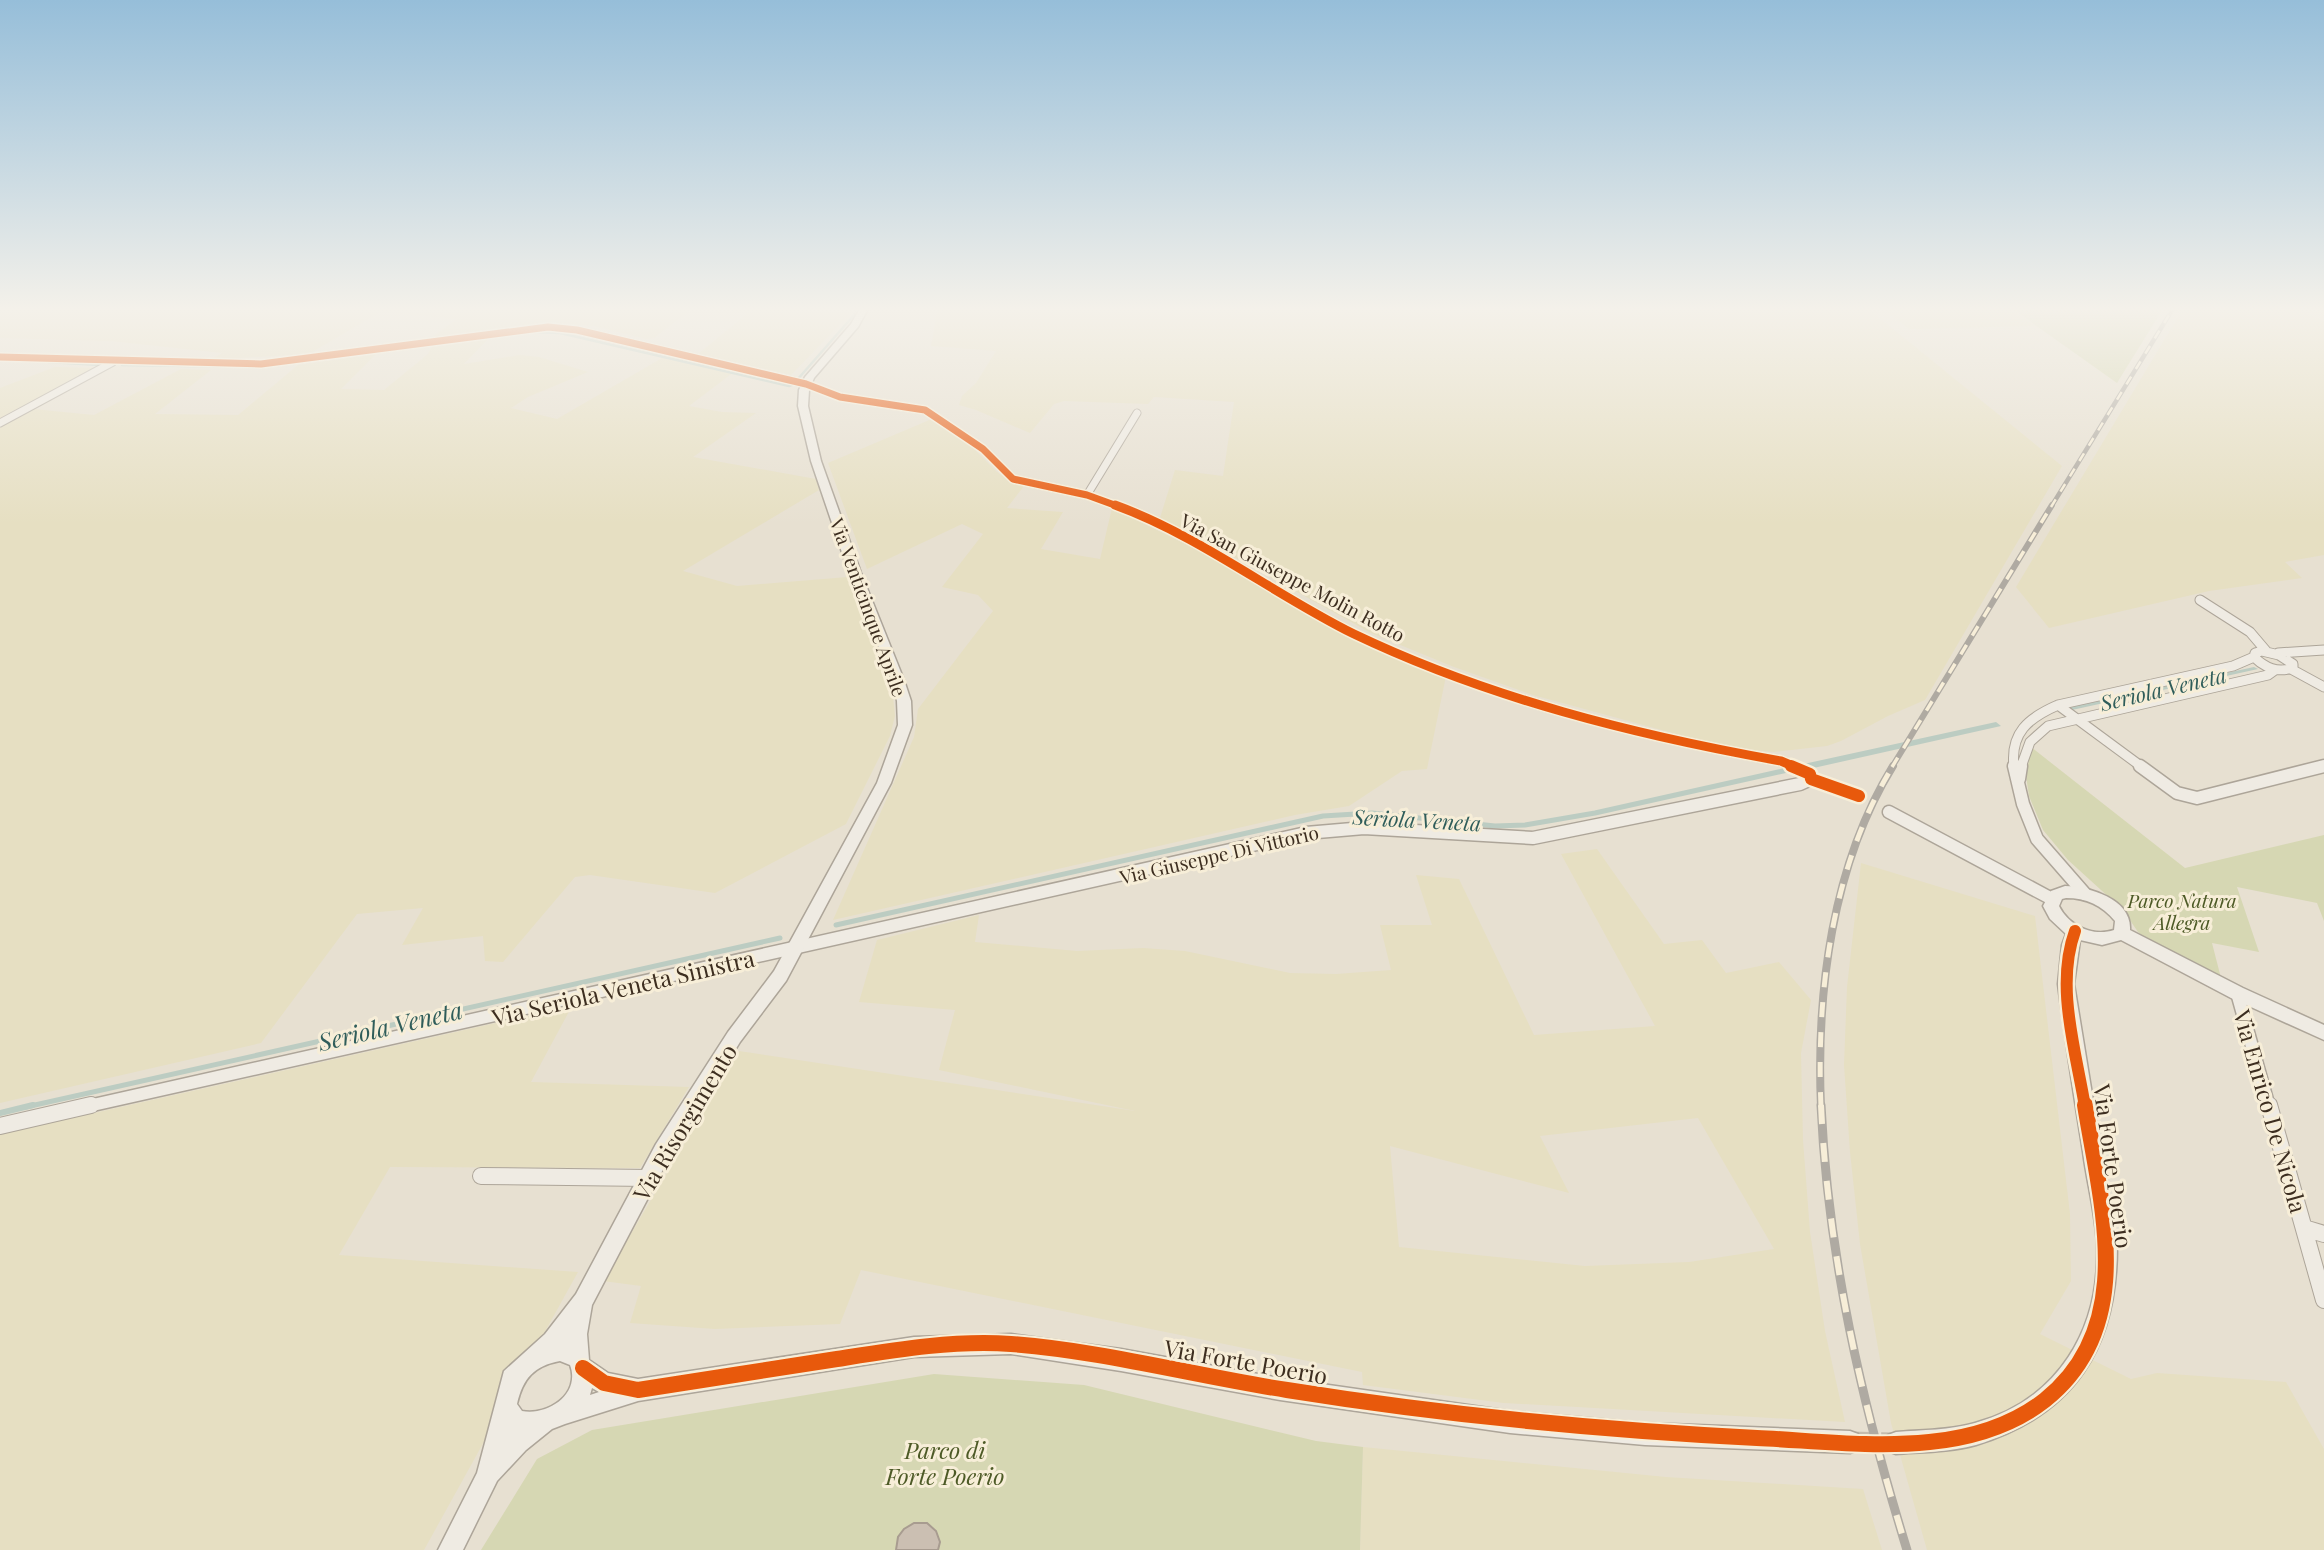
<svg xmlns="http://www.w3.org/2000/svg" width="2324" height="1550" font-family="'Playfair Display',serif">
  <rect width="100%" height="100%" fill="#e7e0d1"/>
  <path fill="#e6dfc2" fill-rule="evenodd" d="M0,307H694L654,338L646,339L594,326L548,322L431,338L457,319L380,312L309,354L222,359H212L222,353L111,341L0,338Z
    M717,307H797L795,310L851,313L791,375L698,354L747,314Z
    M938,307H1866L2062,466L1925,700L1888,716L1841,741L1827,746L1774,752L1745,749L1702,741L1533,695L1454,667L1371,633L1218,548L1159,521L1175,470L1223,476L1234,402L1154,397L1148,404L1064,401L1054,404L1030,433L976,410L959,405L962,396L976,383L996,351L931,346Z
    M1882,307H2009L2035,326L1909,329Z
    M2184,307H2296L2324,322V555L2285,562L2302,578L2209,591L2049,628L2016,587Z
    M488,339L464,364L520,355L539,357L588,372L528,397L511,408L557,419L669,354L738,369L689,406L722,412L756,413L693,457L816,479L819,490L683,571L737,586L848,577L893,697L895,716L890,736L846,824L715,893L590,875L575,877L503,962L485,961L483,936L402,945L423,908L357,914L261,1043L0,1103V425L33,409L94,415L181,369L211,370L155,414L238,415L298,365L376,354L341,389L384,390L428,354L432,347Z
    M55,367L95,368L0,418V388Z
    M934,418L970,445L996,471L1009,481L1024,486L1007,508L1063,512L1041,549L1100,559L1112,508L1206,554L1299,608L1446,676L1427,769L1402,771L1349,806L1295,815L833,920L914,737L918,709L993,611L978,595L942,587L983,534L962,524L867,569L828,463Z
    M1597,849L1664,944L1702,940L1726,973L1779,962L1811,1000L1801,1053L1803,1140L1810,1232L1825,1331L1845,1422L1504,1403L1363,1385L1362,1372L861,1270L840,1324L715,1329L630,1323L641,1286L603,1281L739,1051L1135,1111L939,1070L955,1010L859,1002L877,940L979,915L975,942L1077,951L1143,948L1185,951L1290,973L1336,974L1391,970L1380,925H1432L1416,875L1459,879L1534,1035L1655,1026L1561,854ZM1698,1118L1774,1249L1689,1262L1585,1266L1399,1247L1390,1146L1569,1193L1540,1136Z
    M1861,863L2035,916L2070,1214L2071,1281L2040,1334L2131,1379L2157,1373L2286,1382L2324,1449V1550H1927L1891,1423L1860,1244L1850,1152L1844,1065L1847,987Z
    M572,1006L531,1082L689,1087L640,1168L390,1167L339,1255L578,1272L424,1550H0V1134Z
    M1363,1447L1666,1477L1863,1489L1882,1550H1360Z"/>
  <path fill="#d6d7b3" d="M2010,307H2164L2117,383Z
    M2031,747L2185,868L2324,835V921L2317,903L2237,887L2259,952L2212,943L2221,978L2148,941L2138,932L2123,910L2068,860L2043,830L2029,796L2026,776Z
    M934,1374L1084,1385L1316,1441L1363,1447L1360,1550H481L537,1459L592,1430Z"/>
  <path fill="#bcccc2" d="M2254,667L2258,669L2072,710L2068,707Z
    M1996,722L2001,726L1809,769L1799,765Z"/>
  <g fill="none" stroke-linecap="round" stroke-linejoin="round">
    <path stroke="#bcccc2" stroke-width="2.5" d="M532,332L560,333L789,386L794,384
      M48,362L100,365
      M122,365L253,367
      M269,366L340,357
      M797,380L861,307"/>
    <path stroke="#bcccc2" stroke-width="5" d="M836,925L1323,816L1372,813L1495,826L1525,825L1595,813L1792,769
      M26,1107L780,938"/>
    <path stroke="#bcccc2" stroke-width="6" d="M0,1113L33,1105"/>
  </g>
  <path fill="#cbbfb2" stroke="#a89c90" stroke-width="2" d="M914,1523H927L936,1531L940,1542L938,1550H896L898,1537L904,1529Z"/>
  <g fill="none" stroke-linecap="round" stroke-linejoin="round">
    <path stroke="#c5bcae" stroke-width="21" stroke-dasharray="21 10" stroke-linecap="butt" d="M1850,1442L1896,1443"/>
    <defs>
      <path id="minor-far3" d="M0,357L261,364L548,327L577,330L806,384L840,397L925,410L983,449L1013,479L1087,495L1120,507
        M0,423L113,362
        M1087,495L1137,413"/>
      <path id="minor-far2" d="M1115,505C1200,536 1273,594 1354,634C1488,698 1635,735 1781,761L1795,767
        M2200,600L2250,632L2267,652
        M2262,651L2279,655L2293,664V668C2277,673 2265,668 2254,657L2255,653Z
        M2278,653L2324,650
        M2291,669L2324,687
        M2058,705L2142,767
        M2014,767C2010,733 2028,718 2058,705L2233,666L2254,657
        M2021,767L2030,742L2048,726L2268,675L2275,670
        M2318,767L2324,766"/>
      <path id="minor-far1" d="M1791,766L1810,774L1811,779L1859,796
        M2014,766L2023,804L2037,839L2085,894
        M2140,766L2177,793L2197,798L2324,766
        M2019,779L2021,766
        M1889,812L2052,899
        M2237,993L2269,1107
        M84,1107L1306,833L1364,828L1533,838L1800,784L1811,779"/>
      <path id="minor" d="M2269,1105L2324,1300
        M0,1126L91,1105
        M481,1176L648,1178
        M2304,1228L2324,1234"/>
      <path id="tertiary" d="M861,307H869L858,327L814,378L809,390L808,406L821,461L861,573L904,680L911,701L912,725L891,783L786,981L740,1042L670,1156L592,1305L587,1334L589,1360L608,1373L638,1379L914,1337L1011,1334L1121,1349L1280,1378L1510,1411L1645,1423L1850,1431L1858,1434L1861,1442L1858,1450L1850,1453L1645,1445L1510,1433L1280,1400L1121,1371L1011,1354L914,1357L638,1401L565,1424L552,1429L526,1450L497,1481L463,1550H438L477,1473L504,1371L545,1334L576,1294L656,1144L728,1032L774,971L877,783L898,725L897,701L892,680L849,573L811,461L798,406L799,390L805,377L851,324ZM560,1361L570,1365C581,1394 548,1416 522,1411L517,1404C523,1378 534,1366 560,1361ZM592,1388L599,1392L590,1395Z
        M2065,886C2090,887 2132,899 2130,930L2243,988L2324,1025V1040L2231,998L2121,940L2102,945L2080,940L2074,984L2117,1247C2117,1347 2075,1415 1976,1445C1951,1452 1922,1452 1896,1454L1888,1451L1885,1443L1888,1435L1896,1432C1922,1430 1950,1430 1975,1423C2058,1400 2100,1330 2097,1246C2096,1215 2087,1183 2083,1152C2074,1096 2065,1040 2058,984L2062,945L2066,934L2050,919L2043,906L2051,891ZM2066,898C2086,898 2102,905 2115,921L2114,930C2093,937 2069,926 2059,906L2062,899Z"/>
    </defs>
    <use href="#minor-far3" stroke="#ada599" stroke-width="9"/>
    <use href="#minor-far2" stroke="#ada599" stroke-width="11"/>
    <use href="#minor-far1" stroke="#ada599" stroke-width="15"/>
    <use href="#minor" stroke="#ada599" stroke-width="18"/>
    <use href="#tertiary" stroke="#ada599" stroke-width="3"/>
    <use href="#minor-far3" stroke="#efebe3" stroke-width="7"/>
    <use href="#minor-far2" stroke="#efebe3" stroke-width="9"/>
    <use href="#minor-far1" stroke="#efebe3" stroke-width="12"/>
    <use href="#minor" stroke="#efebe3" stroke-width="16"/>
    <use href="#tertiary" fill="#efebe3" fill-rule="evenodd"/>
    <defs>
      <path id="rail-far3" d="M2051,507L2174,307"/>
      <path id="rail-far2" d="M1892,767L2052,505"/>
      <path id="rail-far1" d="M1821,1107C1816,992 1832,865 1893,766"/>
      <path id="rail" d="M1821,1105C1828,1258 1862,1404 1907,1550"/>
    </defs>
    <use href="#rail-far3" stroke="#afaaa2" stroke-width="4.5"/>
    <use href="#rail-far2" stroke="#afaaa2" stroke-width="6"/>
    <use href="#rail-far1" stroke="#afaaa2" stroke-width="8"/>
    <use href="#rail" stroke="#afaaa2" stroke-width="9"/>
    <use href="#rail-far3" stroke="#f7eed8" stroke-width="2.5" stroke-dasharray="9" stroke-linecap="butt"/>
    <use href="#rail-far2" stroke="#f7eed8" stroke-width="3.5" stroke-dasharray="11" stroke-linecap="butt"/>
    <use href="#rail-far1" stroke="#f7eed8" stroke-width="5" stroke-dasharray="15" stroke-linecap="butt"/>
    <use href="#rail" stroke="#f7eed8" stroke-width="6" stroke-dasharray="19" stroke-linecap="butt"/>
    <defs>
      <path id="cycleway-far3" d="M0,357L261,364L548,327L577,330L806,384L840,397L925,410L983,449L1013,479L1087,495L1120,507"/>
      <path id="cycleway-far2" d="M1115,505C1200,536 1273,594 1354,634C1488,698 1635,735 1781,761L1795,767"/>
      <path id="cycleway-far1" d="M1791,766L1810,774L1811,779L1859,796
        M2075,931C2055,986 2076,1051 2085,1107"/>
      <path id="cycleway" d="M583,1368L604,1383L638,1390C704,1380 771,1369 837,1359C894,1350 952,1340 1011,1344C1104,1351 1195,1376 1287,1390C1443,1415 1599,1430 1757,1438C1850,1442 1966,1462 2045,1400C2138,1326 2101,1205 2085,1105"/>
    </defs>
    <use href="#cycleway-far3" stroke="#f7eed8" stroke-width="10"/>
    <use href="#cycleway-far2" stroke="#f7eed8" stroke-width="12"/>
    <use href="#cycleway-far1" stroke="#f7eed8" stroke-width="17"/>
    <use href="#cycleway" stroke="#f7eed8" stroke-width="20"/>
    <use href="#cycleway-far3" stroke="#e8590c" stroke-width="7"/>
    <use href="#cycleway-far2" stroke="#e8590c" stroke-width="9"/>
    <use href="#cycleway-far1" stroke="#e8590c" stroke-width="12"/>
    <use href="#cycleway" stroke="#e8590c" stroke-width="16"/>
  </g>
  <linearGradient id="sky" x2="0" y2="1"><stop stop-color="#96bed9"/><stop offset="0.59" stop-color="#f4f1ea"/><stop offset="1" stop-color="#f4f1ea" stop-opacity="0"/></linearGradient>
  <rect width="2324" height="524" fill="url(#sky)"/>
  <g text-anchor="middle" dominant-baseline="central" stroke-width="6" stroke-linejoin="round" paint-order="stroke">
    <g font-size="19" fill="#3d2e20" stroke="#f7eed8">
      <text transform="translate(1293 577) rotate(28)">Via San Giuseppe Molin Rotto</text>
      <text transform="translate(869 607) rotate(70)">Via Venticinque Aprile</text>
      <text transform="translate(1219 854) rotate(-13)">Via Giuseppe Di Vittorio</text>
    </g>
    <g font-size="19" font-style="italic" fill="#4d5a26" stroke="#f7eed8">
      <text x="2182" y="900">Parco Natura<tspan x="2182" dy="22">Allegra</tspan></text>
    </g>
    <g font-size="21" font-style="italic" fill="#2f5d5a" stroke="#f7eed8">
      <text transform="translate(2163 688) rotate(-13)">Seriola Veneta</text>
      <text transform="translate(1417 819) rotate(3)">Seriola Veneta</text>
    </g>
    <g font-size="23" fill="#3d2e20" stroke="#f7eed8">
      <text transform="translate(623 987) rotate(-13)">Via Seriola Veneta Sinistra</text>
      <text transform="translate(2271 1111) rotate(74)">Via Enrico De Nicola</text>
      <text transform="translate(684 1122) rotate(-59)">Via Risorgimento</text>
      <text transform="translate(2114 1166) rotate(82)">Via Forte Poerio</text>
      <text transform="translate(1246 1361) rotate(10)">Via Forte Poerio</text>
    </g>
    <g font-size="23" font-style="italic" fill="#4d5a26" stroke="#f7eed8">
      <text x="945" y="1449">Parco di<tspan x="945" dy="26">Forte Poerio</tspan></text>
    </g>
    <g font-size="24" font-style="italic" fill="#2f5d5a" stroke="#f7eed8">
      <text transform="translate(390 1025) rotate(-13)">Seriola Veneta</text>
    </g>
  </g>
</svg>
